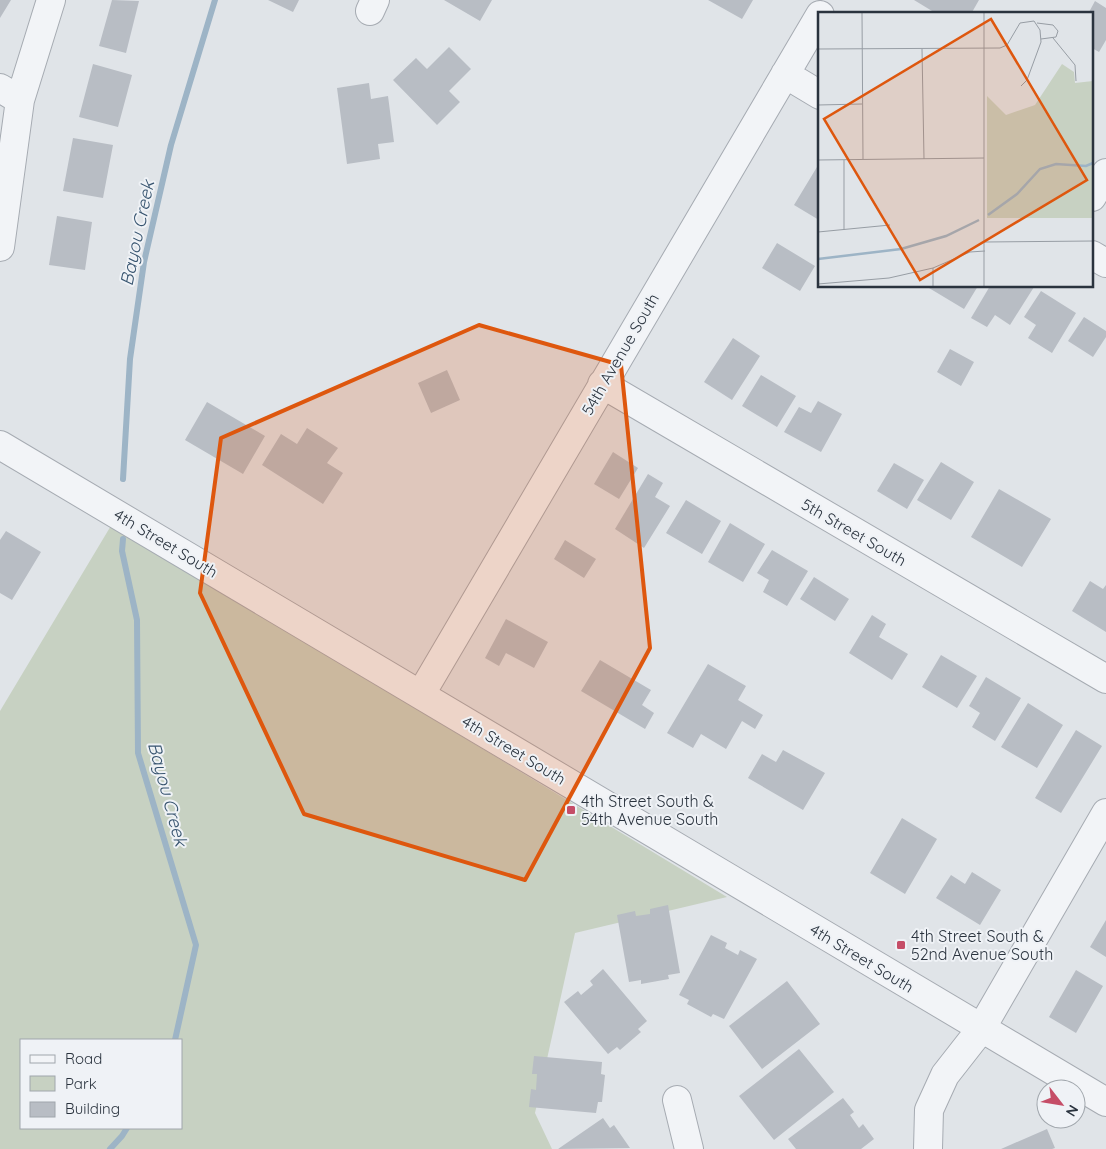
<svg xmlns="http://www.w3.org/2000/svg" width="1106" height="1149" font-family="Quicksand,sans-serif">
  <rect width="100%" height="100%" fill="#e0e4e8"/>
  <path fill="#c7d1c2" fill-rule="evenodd" d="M112,524L727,897L575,933L535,1113L552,1149H0V711ZM21,1040H181V1128H21Z"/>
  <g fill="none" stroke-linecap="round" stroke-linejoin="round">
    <path stroke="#9db4c6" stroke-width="6" d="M123,479L130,359L144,262L171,145L215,0
      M123,539L122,551L137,620L138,753L196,945L175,1040
      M110,1149L122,1136L127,1128"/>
  </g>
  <path fill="#b8bdc4" d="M0,0H11L0,18Z
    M112,0L139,1L126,53L99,46Z
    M268,0H299L293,12Z
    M444,0H492L480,21Z
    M708,0H753L742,19Z
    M914,0H979L971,14H937Z
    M1095,1L1106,8V40L1099,52L1092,48V14H1088Z
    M449,47L471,69L449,91L460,102L437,125L393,80L416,58L427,69Z
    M93,64L132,75L118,127L79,117Z
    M369,83L371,99L388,96L394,142L378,144L380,159L347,164L337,88Z
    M73,138L113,145L103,198L63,191Z
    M820,162V219L819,220L794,205Z
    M57,216L92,222L85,270L49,265Z
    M777,243L815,266L800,291L762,268Z
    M930,286H978L964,309L929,288Z
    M990,286H1032L1034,287L1010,325L995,315L987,327L971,318Z
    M1041,291L1076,313L1052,353L1028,338L1036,325L1024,317Z
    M1084,317L1106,331V337L1093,357L1068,341Z
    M733,338L760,356L732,400L704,382Z
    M950,349L974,362L961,386L937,372Z
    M447,370L460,400L431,413L418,383Z
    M761,375L796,396L777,427L742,406Z
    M818,401L842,414L821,452L784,432L799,407L811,413Z
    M207,402L265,436L243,474L185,440Z
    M307,428L338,448L327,463L343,473L323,504L262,465L281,434L297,444Z
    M613,452L638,468L619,499L594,484Z
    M941,462L974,482L951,520L917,500Z
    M894,463L924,480L907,509L877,491Z
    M648,474L663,483L655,497L670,506L644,548L615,529Z
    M999,489L1051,519L1022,567L971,537Z
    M686,500L721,521L702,554L666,533Z
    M730,523L765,544L743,582L708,562Z
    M6,531L41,552L12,600L0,593V540Z
    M565,540L596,559L584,578L554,559Z
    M772,550L808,571L787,606L763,592L769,580L757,573Z
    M814,577L849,599L835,621L800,599Z
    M1090,581L1103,589L1106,585V632L1072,611Z
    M872,615L886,624L879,637L908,654L892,680L849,653Z
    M506,619L548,642L534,668L506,653L499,666L485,658Z
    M941,655L977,676L957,708L922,687Z
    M600,660L651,690L642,705L654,713L645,729L581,691Z
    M708,664L746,686L738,700L763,715L755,729L742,721L726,749L701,734L693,748L667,733Z
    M986,677L1021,698L995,741L972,727L980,713L969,706Z
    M1028,703L1063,725L1037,768L1001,747Z
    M1076,730L1102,746L1061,813L1035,798Z
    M783,750L825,773L803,810L748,778L762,754L776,762Z
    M902,818L937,839L905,894L870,873Z
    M972,872L1001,890L980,925L936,898L951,875L965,884Z
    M668,905L680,973L668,975L669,979L641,984V980L629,982L617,915L635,911L636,916L650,914V909Z
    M1106,920V957L1090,947Z
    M711,935L727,943L725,948L738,955L740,950L757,959L724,1019L713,1014L711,1017L687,1004L689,1000L679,995Z
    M603,969L647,1021L638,1029L641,1032L620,1050L617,1047L608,1054L564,1002L578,991L581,995L593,985L590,981Z
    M1076,970L1103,986L1076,1033L1049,1017Z
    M787,981L820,1024L762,1069L729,1026Z
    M799,1049L834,1092L774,1140L739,1096Z
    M534,1056L602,1062L601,1074L605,1075L602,1102H598L596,1113L529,1107L531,1089L536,1090L537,1074H532Z
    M843,1098L854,1112L850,1115L859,1128L863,1124L874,1139L861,1149H796L788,1139Z
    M603,1118L610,1128L614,1125L630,1148L558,1149Z
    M1047,1129L1055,1148L1052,1149H1001Z"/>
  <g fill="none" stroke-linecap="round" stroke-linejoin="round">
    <defs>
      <path id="minor" d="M370,11L375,0
        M785,74L820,95
        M0,88L20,100
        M1092,197L1106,173
        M0,247L20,100L51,0
        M1092,255L1106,263
        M602,384L1106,679
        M0,445L1106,1102
        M421,694L820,15
        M677,1100L689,1149
        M928,1149L929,1110L945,1075L981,1029L1106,813"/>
    </defs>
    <use href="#minor" stroke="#a6abb2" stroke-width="30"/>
    <use href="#minor" stroke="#f2f4f7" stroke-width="28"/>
  </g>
  <path fill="#de570e" fill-opacity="0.2" stroke="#de570e" stroke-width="4" stroke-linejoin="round" d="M479,325L621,365L650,648L525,880L304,814L200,593L221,438Z"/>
  <g fill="#c54d67" stroke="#eff2f6" stroke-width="2">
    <rect x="566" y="805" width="10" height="10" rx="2.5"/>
    <rect x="896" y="940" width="10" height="10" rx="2.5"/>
  </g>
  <g text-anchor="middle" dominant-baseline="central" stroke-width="4" stroke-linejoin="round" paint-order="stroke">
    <g font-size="16" fill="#2a333e" stroke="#eff2f6">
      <text transform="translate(620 354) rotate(-60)">54th Avenue South</text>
      <text transform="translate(854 532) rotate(30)">5th Street South</text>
      <text transform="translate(166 543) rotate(31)">4th Street South</text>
      <text transform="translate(514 750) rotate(31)">4th Street South</text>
      <text transform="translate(862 958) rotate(31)">4th Street South</text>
    </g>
    <g font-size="16" fill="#2a333e" stroke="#eff2f6" text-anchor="start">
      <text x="581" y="801">4th Street South &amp;<tspan x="581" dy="18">54th Avenue South</tspan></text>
      <text x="911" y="936">4th Street South &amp;<tspan x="911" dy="18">52nd Avenue South</tspan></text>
    </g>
    <g font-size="18" font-style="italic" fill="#37546f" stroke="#eff2f6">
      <text transform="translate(137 233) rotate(-78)">Bayou Creek</text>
      <text transform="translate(168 794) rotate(75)">Bayou Creek</text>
    </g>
  </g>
  <g transform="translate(818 12)">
    <rect width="275" height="275" fill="#e0e4e8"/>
    <path d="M244,52L256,60L257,71L275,69V206H169V84L188,103L217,93Z" fill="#c7d1c2"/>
    <path fill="none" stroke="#9db4c6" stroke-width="2.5" d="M170,203L199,182L222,157L238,152L268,154L275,151M0,247L83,237L128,224L161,208"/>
    <path fill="none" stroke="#979da4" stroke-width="1" d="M44,1L45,147M166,1V274M219,11L235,13L240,19L238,25L223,27M235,26L257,53L258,69M0,37L182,36L189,33L202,11L216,9L222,18L223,30L209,68L203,74M104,37L106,147M0,93L44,92M0,148L166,146M26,148V218M0,220L72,213M167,230L275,229M115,256V274M0,272L71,266L115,256L152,240L167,239"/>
    <path fill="#de570e" fill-opacity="0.15" stroke="#de570e" stroke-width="2.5" d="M173,7L269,168L102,268L6,107Z"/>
    <rect width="275" height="275" fill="none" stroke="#2a333e" stroke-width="2.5"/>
  </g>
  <rect x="20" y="1039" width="162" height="90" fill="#eff2f6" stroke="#a0a6ac"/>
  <rect x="30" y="1055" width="25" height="8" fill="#f2f4f7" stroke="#a0a6ac"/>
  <text x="65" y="1064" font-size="15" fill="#2a333e">Road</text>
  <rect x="30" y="1076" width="25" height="15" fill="#c7d1c2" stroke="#a0a6ac"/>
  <text x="65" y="1089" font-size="15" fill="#2a333e">Park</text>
  <rect x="30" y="1102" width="25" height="15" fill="#b8bdc4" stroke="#a0a6ac"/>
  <text x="65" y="1114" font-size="15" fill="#2a333e">Building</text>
  <g transform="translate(1061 1104) rotate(121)"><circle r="24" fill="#eff2f6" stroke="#a0a6ac"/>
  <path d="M0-4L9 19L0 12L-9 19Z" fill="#c54d67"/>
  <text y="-8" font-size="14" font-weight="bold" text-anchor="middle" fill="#2a333e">N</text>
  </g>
</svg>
